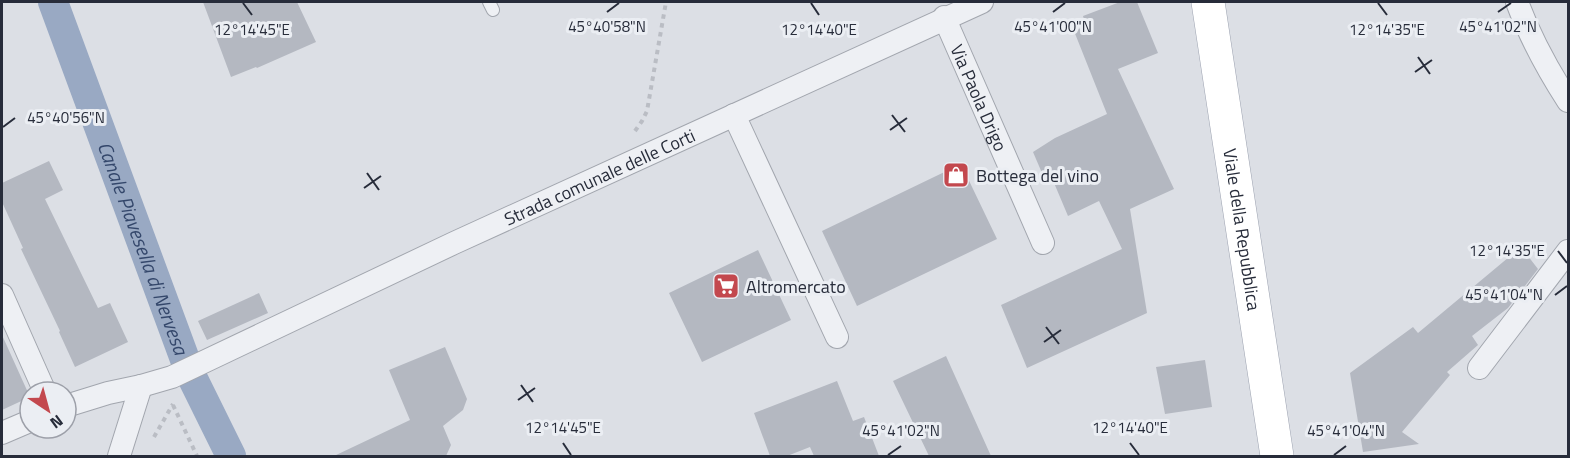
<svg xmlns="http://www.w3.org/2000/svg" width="1570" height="458" font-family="'Titillium Web',sans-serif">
  <rect width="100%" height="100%" fill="#dcdfe5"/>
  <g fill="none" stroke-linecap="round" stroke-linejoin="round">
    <path stroke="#99a9c3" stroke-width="30" id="s1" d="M53,2L190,373L231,456"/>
  </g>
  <path fill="#b4b8c1" d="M203,2H297L316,42L257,68L256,67L231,77Z
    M1120,2H1137L1158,53L1118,69L1174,189L1130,209L1147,313L1027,368L1001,305L1122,249L1099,201L1068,216L1049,171L1042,173L1033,152L1055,138L1107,114L1074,31L1086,26L1083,16Z
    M49,161L63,190L45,199L98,308L110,303L128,342L75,367L59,332L60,331L21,249L23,248L2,202V183Z
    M961,164L997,239L857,306L822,231Z
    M1521,247L1538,269L1508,308L1472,336L1478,345L1447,372L1450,375L1402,432L1419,444L1363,452L1350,373L1413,327L1418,333Z
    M758,250L791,320L702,362L669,293Z
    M259,293L268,313L207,340L198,321Z
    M2,335L30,397L2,410Z
    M445,347L467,399L463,410L443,426L451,445L446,456H334L410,420L389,370Z
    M946,356L991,456H929L893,381Z
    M1205,360L1212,407L1165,414L1156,367Z
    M837,381L853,421L864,417L879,456H814L810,447L787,456H770L754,413Z"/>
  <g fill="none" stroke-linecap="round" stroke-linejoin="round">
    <defs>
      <path id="service" d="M489,2L493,10"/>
      <g id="minor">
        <path d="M1517,2C1530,37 1548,70 1568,101"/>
        <path id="s2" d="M944,17L1043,243"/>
        <path d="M734,115L837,337"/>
        <path d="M2,295L45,392"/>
        <path d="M1479,368L1568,251"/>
        <path id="s3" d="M66,406L108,393L141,386L172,377L454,243L982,2"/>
        <path d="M2,433L30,421"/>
        <path d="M119,456L141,386"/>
      </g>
      <g id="primary">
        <path id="s4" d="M1208,2L1277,456"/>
      </g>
    </defs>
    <use href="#service" stroke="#a2a6ae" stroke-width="14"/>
    <use href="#minor" stroke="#a2a6ae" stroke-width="24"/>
    <use href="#primary" stroke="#9ca2b0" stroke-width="34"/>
    <path stroke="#babdc4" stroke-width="4" stroke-dasharray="4.5 4.5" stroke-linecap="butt" d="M635,131L642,121L647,111L666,2
      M173,405L197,456
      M154,437L173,404"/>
    <use href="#service" stroke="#eef0f4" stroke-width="12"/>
    <use href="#minor" stroke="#eef0f4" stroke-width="22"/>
    <use href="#primary" stroke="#fff" stroke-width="33"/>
  </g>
  <path fill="none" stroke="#272c3a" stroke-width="2" d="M243,3L252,15M811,3L819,15M1378,3L1387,15M607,12L619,3M1053,12L1065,3M1498,12L1511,3M1418,57L1430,74M1415,72L1432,60M892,115L905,132M3,127L15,118M890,130L907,118M367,173L379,190M364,188L381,176M1558,251L1567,263M1555,295L1567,286M1046,327L1059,344M1044,342L1061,330M521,385L533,402M518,400L535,388M563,443L571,455M1130,443L1139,455M888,455L901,446M1334,455L1346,446"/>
  <defs>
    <symbol id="shop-square" viewBox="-11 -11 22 22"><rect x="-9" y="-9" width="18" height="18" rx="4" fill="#c3484e" stroke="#ebeef3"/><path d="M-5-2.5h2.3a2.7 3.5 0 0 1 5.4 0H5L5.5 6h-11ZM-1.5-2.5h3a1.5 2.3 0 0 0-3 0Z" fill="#fff"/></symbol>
    <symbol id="supermarket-square" viewBox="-11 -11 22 22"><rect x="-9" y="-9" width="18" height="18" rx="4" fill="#c3484e" stroke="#ebeef3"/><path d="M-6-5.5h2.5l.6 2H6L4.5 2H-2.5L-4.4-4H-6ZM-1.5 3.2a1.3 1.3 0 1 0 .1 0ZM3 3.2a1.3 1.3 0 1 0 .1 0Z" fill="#fff"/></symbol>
  </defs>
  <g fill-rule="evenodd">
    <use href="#shop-square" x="941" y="160" width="30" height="30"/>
    <use href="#supermarket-square" x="711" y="271" width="30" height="30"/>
  </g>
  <g text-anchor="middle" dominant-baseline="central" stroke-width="6" stroke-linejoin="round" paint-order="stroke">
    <g font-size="18" fill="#272c3a" stroke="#ebeef3">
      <text stroke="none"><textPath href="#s2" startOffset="88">Via Paola Drigo</textPath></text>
      <text stroke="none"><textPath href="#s3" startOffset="582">Strada comunale delle Corti</textPath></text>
      <text stroke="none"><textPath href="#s4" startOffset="230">Viale della Repubblica</textPath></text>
    </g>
    <g font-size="18" fill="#272c3a" stroke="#ebeef3" text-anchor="start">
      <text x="976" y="175">Bottega del vino</text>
      <text x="746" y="286">Altromercato</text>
    </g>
    <g font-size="20" font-style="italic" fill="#34476b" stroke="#ebeef3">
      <text stroke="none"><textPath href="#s1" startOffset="262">Canale Piavesella di Nervesa</textPath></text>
    </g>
  </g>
  <g font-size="15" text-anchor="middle" fill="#272c3a" stroke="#ebeef3" stroke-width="6" stroke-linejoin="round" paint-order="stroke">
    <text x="607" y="32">45°40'58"N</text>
    <text x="1053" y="32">45°41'00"N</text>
    <text x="1498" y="32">45°41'02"N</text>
    <text x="252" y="35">12°14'45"E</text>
    <text x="1387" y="35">12°14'35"E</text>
    <text x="819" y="35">12°14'40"E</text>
    <text x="66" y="123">45°40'56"N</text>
    <text x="1507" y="256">12°14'35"E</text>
    <text x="1504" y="300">45°41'04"N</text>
    <text x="563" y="433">12°14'45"E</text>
    <text x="1130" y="433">12°14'40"E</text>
    <text x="901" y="436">45°41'02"N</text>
    <text x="1346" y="436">45°41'04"N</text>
  </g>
  <rect width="1570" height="458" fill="none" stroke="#272c3a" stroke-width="6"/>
  <g transform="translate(48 410) rotate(144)"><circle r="28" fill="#ebeef3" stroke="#9da0a9" stroke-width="1.5"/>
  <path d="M0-4.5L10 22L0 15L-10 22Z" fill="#c3484e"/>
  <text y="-9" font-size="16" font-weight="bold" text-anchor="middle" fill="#272c3a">N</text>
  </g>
</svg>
